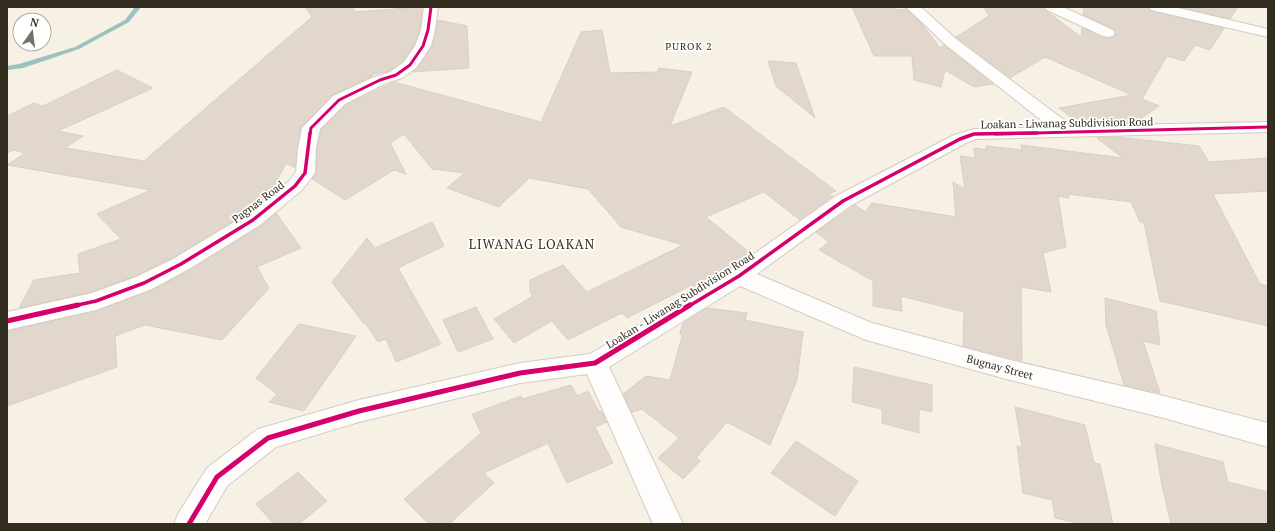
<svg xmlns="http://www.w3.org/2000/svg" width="1275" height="531" font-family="'PT Serif',serif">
  <rect width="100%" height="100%" fill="#f6f0e5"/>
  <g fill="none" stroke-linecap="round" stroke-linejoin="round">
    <path fill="#9ac2be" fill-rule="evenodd" d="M135,7H141L129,22L79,49L23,68L7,70V66L19,64L75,47L125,20Z"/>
  </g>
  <path fill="#e2d7cc" stroke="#d8d0c6" d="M305,7H353L355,12L422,7L420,30L414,45L403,61L389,71L369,75L372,76L332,95L301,128L295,168L286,163L270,194L245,214L172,258L135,276L92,292L19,308L34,280L80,273L78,254L121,239L97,214L151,190L7,165L25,153L13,150L7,153V116L34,103L43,106L117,70L153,88L58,131L83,136L65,148L144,161L312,17Z
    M852,7H895L897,10L906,9L923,25L940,48L944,45L993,84L974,87L945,70L941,87L914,80L912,56H874Z
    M984,7H1041L1081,37L1082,28L1108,38L1113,37L1116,34L1114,29L1083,15L1084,7H1148L1151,11L1224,28L1210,50L1195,45L1184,61L1167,56L1142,99L1159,106L1134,123L1080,124L1059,108L1132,95L1045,57L1010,78L956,37L989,16Z
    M1181,7H1238L1230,19Z
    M438,20L467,26L469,68L413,72L417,69L432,47Z
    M602,30L610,73L657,72L659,68L692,72L670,126L724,107L836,191L826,195L833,196L800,220L764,192L706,217L751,254L730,269L692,291L694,284L627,318L622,313L568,340L552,321L514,343L494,319L533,296L530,292V280L563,265L587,292L683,245L621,227L588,189L529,178L499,207L447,188L465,173L432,169L404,134L390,143L406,174L394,170L345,200L312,179L316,173L317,148L321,130L346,105L394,82L541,122L581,32Z
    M768,61L796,63L815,118L776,86Z
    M1117,137L1199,146L1209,162L1268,158V191L1213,194L1260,284L1268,286V326L1160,301L1144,223L1140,222L1131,202L1068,194L1069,198L1058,196L1066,247L1043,253L1051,292L1021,287L1022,361L963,346L964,312L901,296L902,311L873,306V281L819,250L829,242L816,232L855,205L865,212L872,203L956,217L953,182L965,189L960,156L975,158L974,148L987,150L986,146L1022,150L1021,145L1123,158L1097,138Z
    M276,213L301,248L257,267L269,288L222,340L145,325L115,336L117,367L7,406V331L96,311L153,290L190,270L261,226Z
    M432,222L444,246L398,268L441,344L396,362L386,339L378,342L365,323L364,324L332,282L367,238L375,248Z
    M1105,298L1156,311L1160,345L1143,341L1160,393L1124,385L1106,325Z
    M476,307L493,339L458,352L443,320Z
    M707,308L747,313L745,320L803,332L797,380L770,445L727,422L696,458L700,461L683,479L658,458L679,438L642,409L632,412L623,394L646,376L670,380L682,336L680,333L683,323Z
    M299,324L356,336L304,411L269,402L277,394L256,378Z
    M854,367L932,385V412L919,409V433L882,423V409L852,402Z
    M571,385L577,396L588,391L599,412L601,411L607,422L595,427L613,463L567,483L548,443L484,473L494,483L449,524H429L404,499L481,433L472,414L521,396L522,399Z
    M1015,407L1085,425L1094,463L1100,464L1113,524H1083L1055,518L1052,500L1023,493L1017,446L1022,447Z
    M796,441L858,481L835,516L771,473Z
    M1155,444L1223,462L1228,482L1268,492V524H1171L1162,486Z
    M298,472L327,501L299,524H274L256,504Z"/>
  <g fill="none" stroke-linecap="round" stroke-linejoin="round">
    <defs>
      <path id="minor" d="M424,7H438L435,30L431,46L416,68L402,78L386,83L345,104L320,129L316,148L315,173L312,177L302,190L260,225L189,269L152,289L96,310L7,330V312L92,293L136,277L173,259L246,215L288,182L296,172L298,148L302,128L333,96L374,77L390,72L404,62L415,46L421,30Z
        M906,7H921L956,39L1072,126L1268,122V132L976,139L966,143L850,206L757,274L872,323L1010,360L1160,395L1268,423V447L1160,417L1010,380L866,340L740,286L609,367L683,524H653L587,374L520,383L359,422L276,447L227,486L205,524H174L178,514L207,468L258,429L359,400L520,363L590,354L731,270L836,196L954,135L974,129L1050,127L946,45Z
        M1045,7H1063L1113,30L1115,33L1113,36L1108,37L1103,36L1047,10Z
        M1149,7H1174L1268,29V37L1151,10Z"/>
    </defs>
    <use href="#minor" stroke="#d2ccc1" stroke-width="2"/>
    <use href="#minor" fill="#fefdfb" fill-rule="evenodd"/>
    <defs>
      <path id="cycleway-far2" d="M310,134L311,128L339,100L380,80L396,75L410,65L423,46L428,30L431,7
        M995,134L1268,127"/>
      <path id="cycleway-far1" d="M73,306L96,301L144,283L181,264L253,220L295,186L305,173L310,133
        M689,306L739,276L843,201L960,139L974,134L1037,133"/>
      <path id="cycleway" d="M7,321L78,305
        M189,524L217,477L268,438L359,411L520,373L595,363L690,305"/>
    </defs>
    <use href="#cycleway-far2" stroke="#fff" stroke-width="5"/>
    <use href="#cycleway-far1" stroke="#fff" stroke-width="6"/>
    <use href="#cycleway" stroke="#fff" stroke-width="8"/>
    <use href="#cycleway-far2" stroke="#d6006c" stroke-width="3"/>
    <use href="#cycleway-far1" stroke="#d6006c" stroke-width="3.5"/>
    <use href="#cycleway" stroke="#d6006c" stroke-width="5"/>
  </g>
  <g text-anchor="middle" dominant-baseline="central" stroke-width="3.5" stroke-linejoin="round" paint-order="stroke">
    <g font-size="10" letter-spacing="1" fill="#332d1f" stroke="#fff">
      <text x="689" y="46">PUROK 2</text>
    </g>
    <g font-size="11" fill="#332d1f" stroke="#fff">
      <text transform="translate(1067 123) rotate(-1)">Loakan - Liwanag Subdivision Road</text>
      <text transform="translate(258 202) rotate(-37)">Pagnas Road</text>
      <text transform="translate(680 300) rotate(-32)">Loakan - Liwanag Subdivision Road</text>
      <text transform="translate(1000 367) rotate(15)">Bugnay Street</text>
    </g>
    <g font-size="13" letter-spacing="1" fill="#332d1f" stroke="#fff">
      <text x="532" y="244">LIWANAG LOAKAN</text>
    </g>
  </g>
  <rect width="1275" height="531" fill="none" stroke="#332d1f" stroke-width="16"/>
  <g transform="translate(32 32) rotate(14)"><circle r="19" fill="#ffffff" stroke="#adaba5"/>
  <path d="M0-3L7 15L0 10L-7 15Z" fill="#777164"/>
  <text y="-6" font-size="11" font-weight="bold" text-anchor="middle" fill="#332d1f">N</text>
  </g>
</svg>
